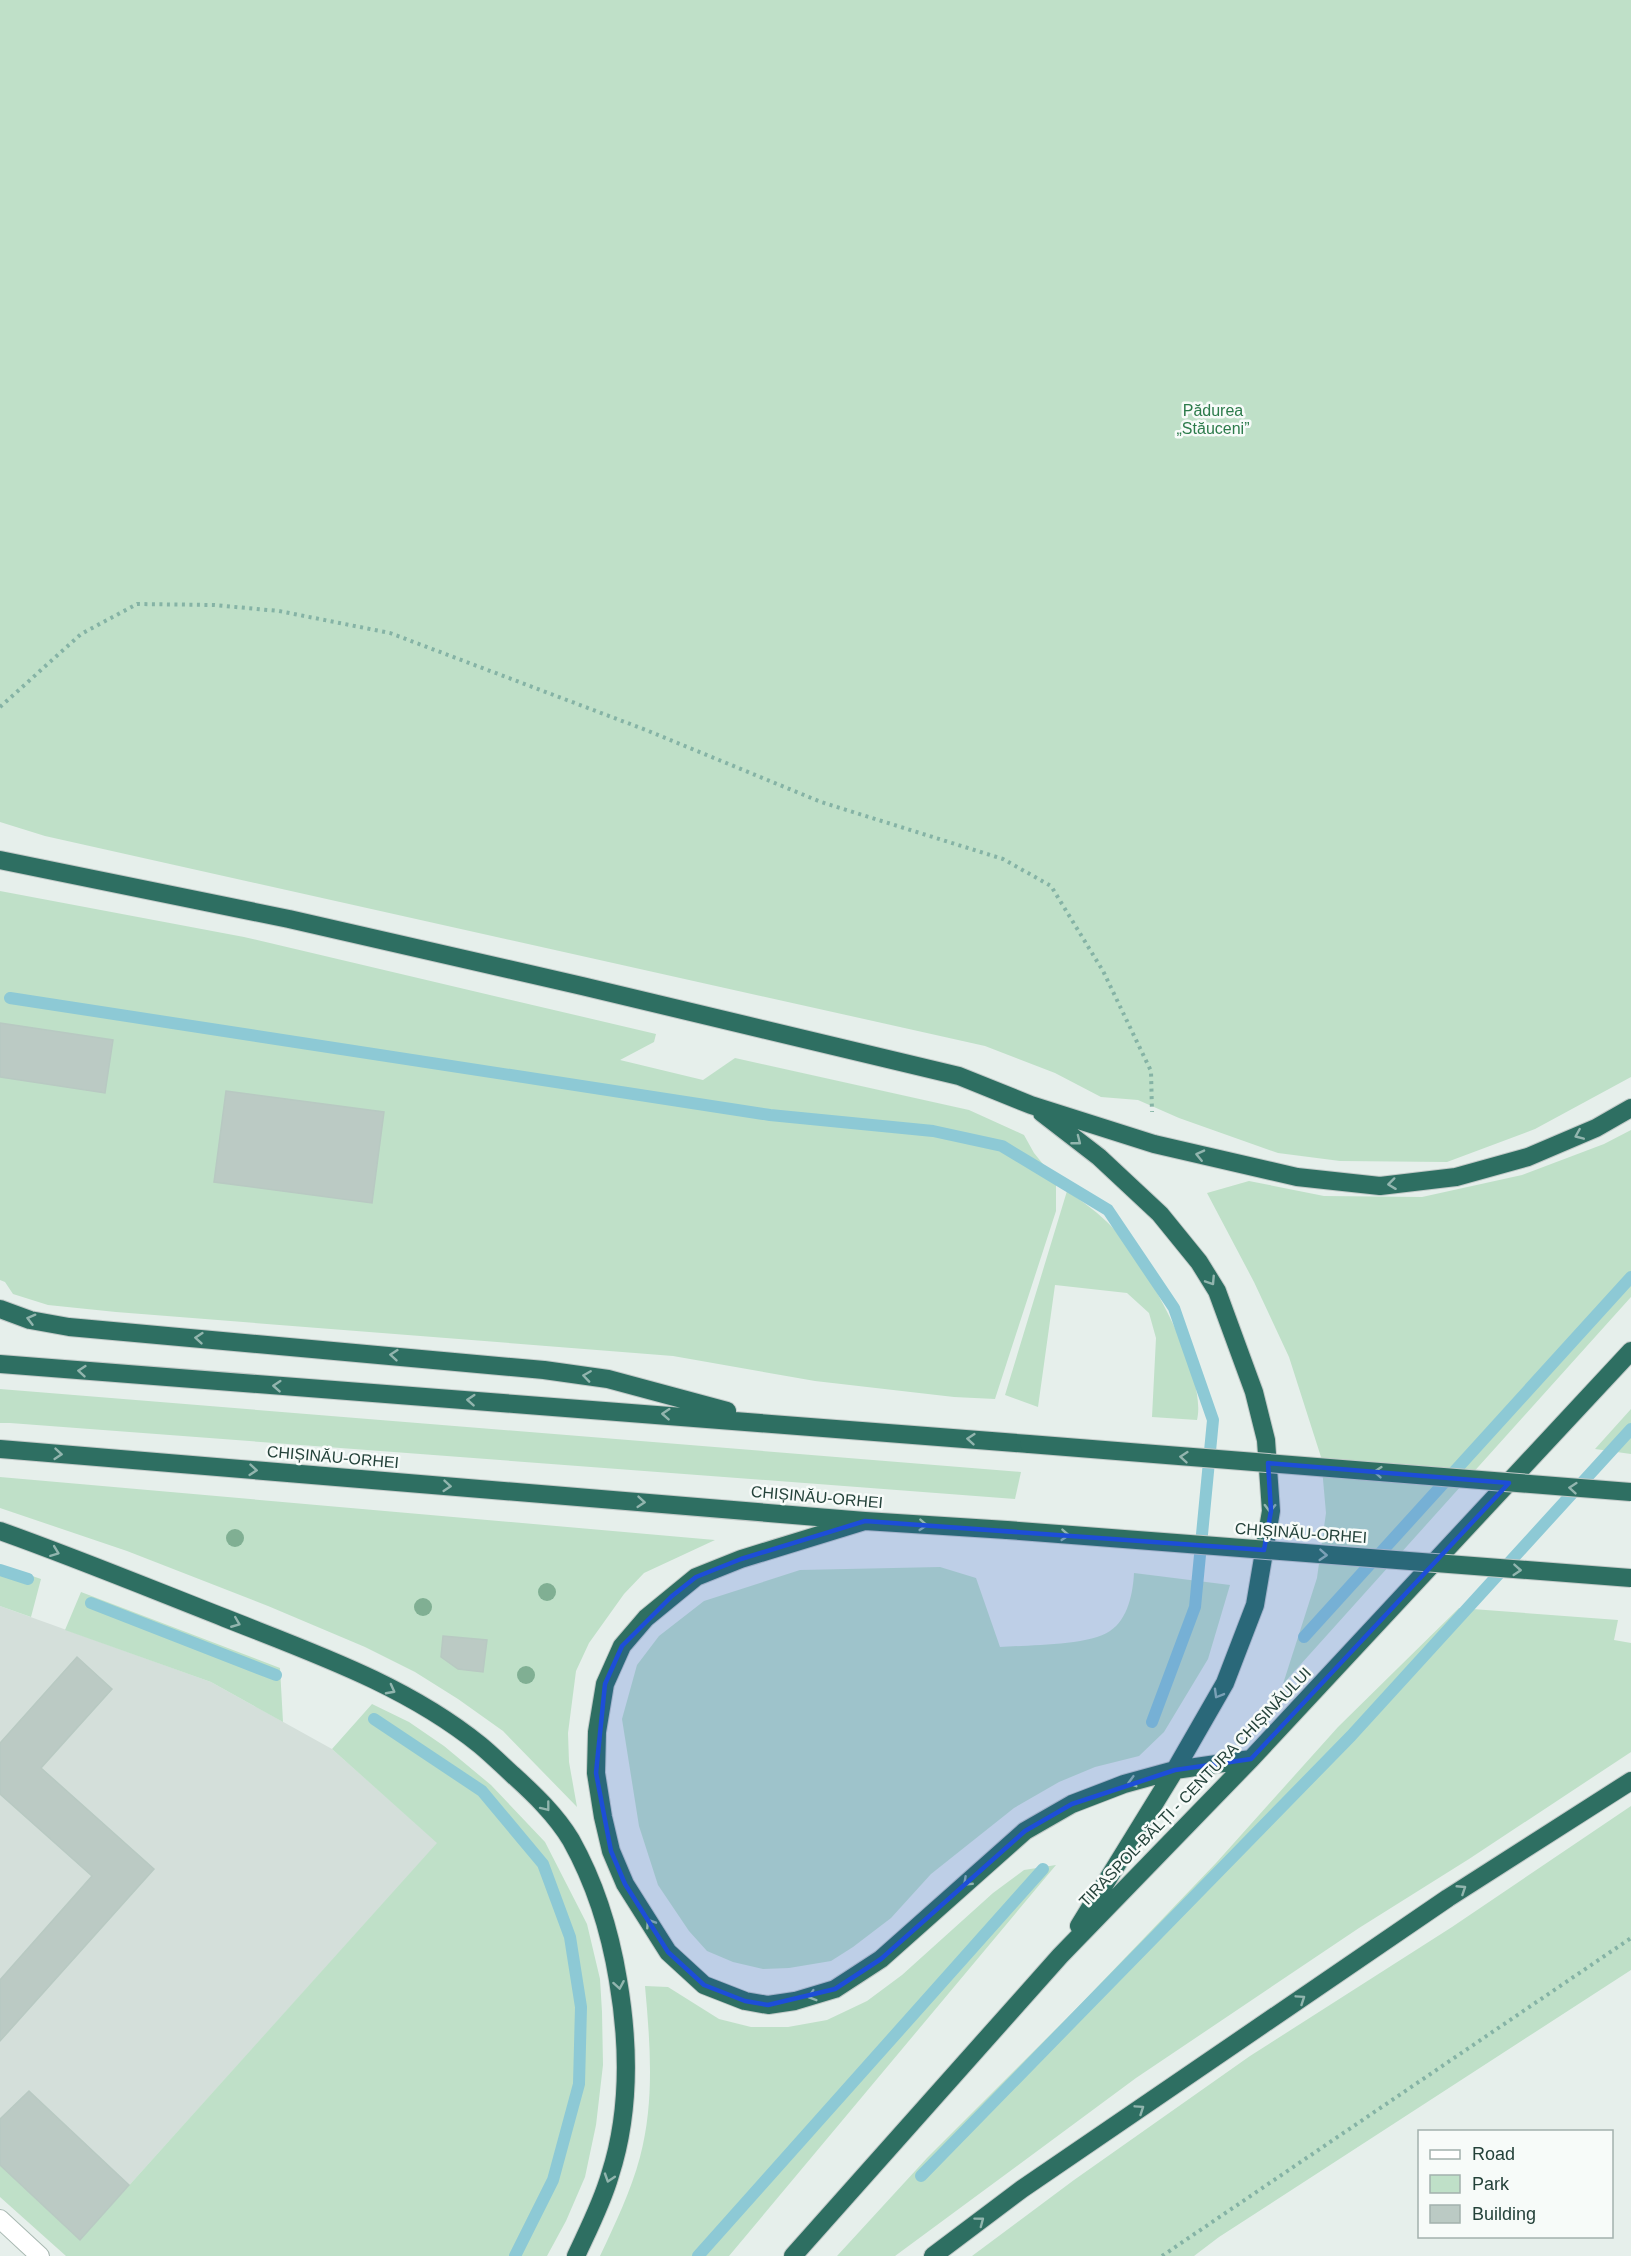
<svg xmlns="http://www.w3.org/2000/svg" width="1631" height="2256" font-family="Arial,sans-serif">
  <rect width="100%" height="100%" fill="#e6efeb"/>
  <path fill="#d4dfda" d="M0,1606L211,1682L332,1749L438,1843L80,2240L0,2165Z"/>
  <path fill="#bfe0c8" d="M0,0H1631V1077L1535,1129L1447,1162L1340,1161L1278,1153L1179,1118L1138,1100L1101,1097L1055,1073L985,1046L45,836L0,822Z
    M0,891L244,937L656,1034L654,1042L620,1060L703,1080L735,1058L969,1110L1024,1135L1034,1153L1056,1180V1211L995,1399L954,1397L815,1381L673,1356L116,1312L48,1305L13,1294L5,1282L0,1280Z
    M1631,1130V1297L1283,1684L1317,1578L1326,1513L1321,1457L1289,1357L1254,1282L1207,1193L1249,1181L1324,1196L1422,1197L1522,1175L1604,1144Z
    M1067,1191C1083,1202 1099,1213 1113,1228C1145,1263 1208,1374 1197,1420L1152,1417L1156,1338L1149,1313L1127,1293L1055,1285L1038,1407L1005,1395Z
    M0,1389L1021,1472L1015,1499L10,1423H0Z
    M1631,1409V1454L1595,1449Z
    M0,1477L715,1540L644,1573L624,1594L589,1643L576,1671L568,1733L569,1762L577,1807L503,1731L458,1699L415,1672L365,1647L268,1606L127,1551L0,1508Z
    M0,1565L41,1579L31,1617L0,1606Z
    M940,1567L976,1578L1000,1647C1027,1645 1088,1646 1110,1631C1128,1619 1133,1593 1134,1573L1230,1585L1208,1659L1164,1732L1139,1756L1095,1767L1059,1782L1014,1808L931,1874L891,1918L853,1947L831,1961L789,1968L763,1969L733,1962L707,1951L689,1931L658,1885L639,1826L622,1719L637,1665L659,1636L704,1601L800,1570Z
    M81,1592L280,1668L283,1722L211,1682L65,1630Z
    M1459,1608L1618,1620L1614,1640L1631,1643V1752L1469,1859L1359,1928L1136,2078L895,2256H837L927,2158L1076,2009L1216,1863L1338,1727Z
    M372,1704L409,1722L444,1746L491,1785L545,1842L587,1924L600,1979L602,2012L603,2065L596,2125L585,2177L566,2221L547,2256H66L0,2197V2165L80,2240L437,1843L332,1749Z
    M1631,1806V1970L1219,2237L1194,2256H972L1074,2180L1250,2056L1452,1927Z
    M1056,1865L729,2256H600C615,2224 631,2191 640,2157C655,2101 650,2042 645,1986L668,1987L719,2019L751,2027H788L827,2020L867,2001L902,1975L993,1893L1024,1870Z"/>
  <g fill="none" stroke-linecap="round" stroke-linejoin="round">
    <path stroke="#8dc9d5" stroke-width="12" d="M10,998L770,1115L933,1131L1002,1146L1108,1210L1174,1308L1213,1420L1195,1607L1152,1722
      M0,1570L28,1579
      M91,1603L276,1675
      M1304,1637L1631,1277
      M374,1719L482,1791L543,1864L570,1937L581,2007L579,2084L553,2180L515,2256
      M921,2176L1351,1736L1631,1429
      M698,2256L1043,1869"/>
  </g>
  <path fill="#bbcac4" stroke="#b8c9c2" stroke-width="1.5" d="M0,1023L113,1040L105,1093L0,1077Z
    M226,1091L384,1112L372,1203L214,1182Z
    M443,1636L487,1640L483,1672L458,1669L441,1657Z
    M77,1657L112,1689L41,1768L154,1869L0,2041V1980L92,1876L0,1794V1743Z
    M29,2091L129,2185L80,2240L0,2165V2119Z"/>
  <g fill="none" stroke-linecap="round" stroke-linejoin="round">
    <defs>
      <path id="street" d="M0,2219L40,2256"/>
      <path id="highway" d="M0,860L289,919L582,986L959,1076L1031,1105L1154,1144L1297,1177L1380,1186L1456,1177L1528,1157L1596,1128L1631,1108
        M1042,1113L1099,1157L1160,1214L1199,1262L1217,1291L1254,1392L1266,1440L1271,1511L1255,1605L1225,1683L1175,1770L1079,1926
        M0,1309L30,1320L69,1327L544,1370L608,1379L727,1411
        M0,1364C343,1393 686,1415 1029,1444
        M0,1449L865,1521L1007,1530
        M865,1521L741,1559L696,1577L646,1618L622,1646L605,1684L597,1732L596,1773L603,1817L611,1851L625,1884L668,1952L704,1985L745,2001L768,2005L795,2001L835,1989L881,1959L1025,1831L1072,1804L1124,1784L1175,1770L1251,1759
        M0,1531C76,1558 151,1589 225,1618C313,1653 406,1685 480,1745C491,1754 502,1765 513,1775C534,1794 556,1815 571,1840C595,1883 610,1931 618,1980C629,2044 630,2113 610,2175C602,2203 588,2230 576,2256
        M793,2256L1060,1956L1251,1759L1631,1351
        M933,2256L1022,2189L1448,1898L1631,1781"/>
    </defs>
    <use href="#street" stroke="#a8b8b2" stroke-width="20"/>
    <use href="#highway" stroke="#c2cac8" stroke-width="20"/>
    <path stroke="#85b3a5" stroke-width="4" stroke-dasharray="3 4.5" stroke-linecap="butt" d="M0,707L81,634L137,604L214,605L279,611L390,633L646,730L821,802L1003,859L1051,886L1103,971L1151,1071L1152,1112
      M1162,2256L1631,1938"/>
    <use href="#street" stroke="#fff" stroke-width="18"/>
    <use href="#highway" stroke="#2e6f62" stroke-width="18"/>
    <defs>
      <path id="highway-bridge" d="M1029,1444L1631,1492
        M1007,1530L1631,1578"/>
    </defs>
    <use href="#highway-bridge" stroke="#c2cac8" stroke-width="20" stroke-linecap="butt"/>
    <use href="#highway-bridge" stroke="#2e6f62" stroke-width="18"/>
  </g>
  <g fill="#80af93">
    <circle cx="235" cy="1538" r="9"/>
    <circle cx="547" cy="1592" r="9"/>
    <circle cx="423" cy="1607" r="9"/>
    <circle cx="526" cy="1675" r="9"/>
  </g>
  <defs><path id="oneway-chevron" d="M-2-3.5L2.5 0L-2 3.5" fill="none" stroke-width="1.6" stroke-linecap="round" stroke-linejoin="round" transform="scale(1.5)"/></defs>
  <g stroke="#92b5ae">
    <use href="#oneway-chevron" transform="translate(1579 1135) rotate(157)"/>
    <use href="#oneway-chevron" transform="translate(1077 1141) rotate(38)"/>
    <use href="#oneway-chevron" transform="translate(1200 1155) rotate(-167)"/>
    <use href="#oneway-chevron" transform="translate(1392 1184) rotate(173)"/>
    <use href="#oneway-chevron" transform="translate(1211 1281) rotate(57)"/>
    <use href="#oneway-chevron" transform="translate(31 1319) rotate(-165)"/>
    <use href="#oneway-chevron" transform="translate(199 1338) rotate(-175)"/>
    <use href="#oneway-chevron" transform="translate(394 1355) rotate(-175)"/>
    <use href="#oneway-chevron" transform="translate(82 1371) rotate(-175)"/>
    <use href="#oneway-chevron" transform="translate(587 1376) rotate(-172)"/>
    <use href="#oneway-chevron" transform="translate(277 1386) rotate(-176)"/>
    <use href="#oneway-chevron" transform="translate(471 1400) rotate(-176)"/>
    <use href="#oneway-chevron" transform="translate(666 1414) rotate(-176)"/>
    <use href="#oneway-chevron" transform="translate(971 1439) rotate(-175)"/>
    <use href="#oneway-chevron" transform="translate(58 1454) rotate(5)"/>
    <use href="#oneway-chevron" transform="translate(1184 1457) rotate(-175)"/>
    <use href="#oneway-chevron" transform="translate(253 1470) rotate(5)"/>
    <use href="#oneway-chevron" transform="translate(1378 1472) rotate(-175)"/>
    <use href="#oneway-chevron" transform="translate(447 1486) rotate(5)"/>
    <use href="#oneway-chevron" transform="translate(1573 1488) rotate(-175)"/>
    <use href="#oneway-chevron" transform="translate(641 1502) rotate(5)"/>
    <use href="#oneway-chevron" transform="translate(1270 1508) rotate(91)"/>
    <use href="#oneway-chevron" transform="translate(923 1525) rotate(4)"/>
    <use href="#oneway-chevron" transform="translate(1065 1535) rotate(4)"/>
    <use href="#oneway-chevron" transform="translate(55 1552) rotate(21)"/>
    <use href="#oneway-chevron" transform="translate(1323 1555) rotate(4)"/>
    <use href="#oneway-chevron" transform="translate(1517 1570) rotate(4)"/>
    <use href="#oneway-chevron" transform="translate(236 1623) rotate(22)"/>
    <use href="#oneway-chevron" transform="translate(391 1690) rotate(28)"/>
    <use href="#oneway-chevron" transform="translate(1218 1694) rotate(120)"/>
    <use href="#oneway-chevron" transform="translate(1132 1782) rotate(164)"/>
    <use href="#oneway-chevron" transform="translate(546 1807) rotate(52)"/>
    <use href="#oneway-chevron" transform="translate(967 1882) rotate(137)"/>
    <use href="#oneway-chevron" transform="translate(1462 1889) rotate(-33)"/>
    <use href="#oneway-chevron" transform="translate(650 1923) rotate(-123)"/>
    <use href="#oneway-chevron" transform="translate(619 1985) rotate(80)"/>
    <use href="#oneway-chevron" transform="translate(812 1996) rotate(163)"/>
    <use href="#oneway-chevron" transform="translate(1301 1999) rotate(-34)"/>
    <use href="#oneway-chevron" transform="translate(1140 2109) rotate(-34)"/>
    <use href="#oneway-chevron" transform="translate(609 2178) rotate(108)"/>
    <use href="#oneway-chevron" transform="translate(980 2221) rotate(-37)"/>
  </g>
  <path fill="#1d4ed8" fill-opacity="0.2" stroke="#1d4ed8" stroke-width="4.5" stroke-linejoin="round" d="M1268,1463L1509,1483L1251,1759L1175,1770L1072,1804L1025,1831L881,1959L835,1989L768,2005L745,2001L704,1985L668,1952L625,1884L611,1851L596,1773L605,1684L622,1646L672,1596L696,1577L741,1559L865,1521L1264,1550L1271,1511Z"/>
  <g text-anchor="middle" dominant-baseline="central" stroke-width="5" stroke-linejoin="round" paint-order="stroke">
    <g font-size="16" fill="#2c7b4b" stroke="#f7fbf9">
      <text x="1213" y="410">Pădurea<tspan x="1213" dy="18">„Stăuceni”</tspan></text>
    </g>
    <g font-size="16" fill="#24423a" stroke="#f7fbf9">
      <text transform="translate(333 1457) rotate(5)">CHIȘINĂU-ORHEI</text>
      <text transform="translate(817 1497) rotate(5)">CHIȘINĂU-ORHEI</text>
      <text transform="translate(1301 1533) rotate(4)">CHIȘINĂU-ORHEI</text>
      <text transform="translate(1195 1787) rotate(-46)">TIRASPOL-BĂLȚI - CENTURA CHIȘINĂULUI</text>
    </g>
  </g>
  <rect x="1418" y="2130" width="195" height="108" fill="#f7fbf9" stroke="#a3b1ad" stroke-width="1.5"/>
  <rect x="1430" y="2150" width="30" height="9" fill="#ffffff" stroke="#a3b1ad" stroke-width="1.5"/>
  <text x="1472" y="2160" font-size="18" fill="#24423a">Road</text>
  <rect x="1430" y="2175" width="30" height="18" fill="#bfe0c8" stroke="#a3b1ad" stroke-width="1.5"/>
  <text x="1472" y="2190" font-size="18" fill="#24423a">Park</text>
  <rect x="1430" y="2205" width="30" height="18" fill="#bbcac4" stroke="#a3b1ad" stroke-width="1.5"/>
  <text x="1472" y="2220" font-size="18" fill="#24423a">Building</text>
</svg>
